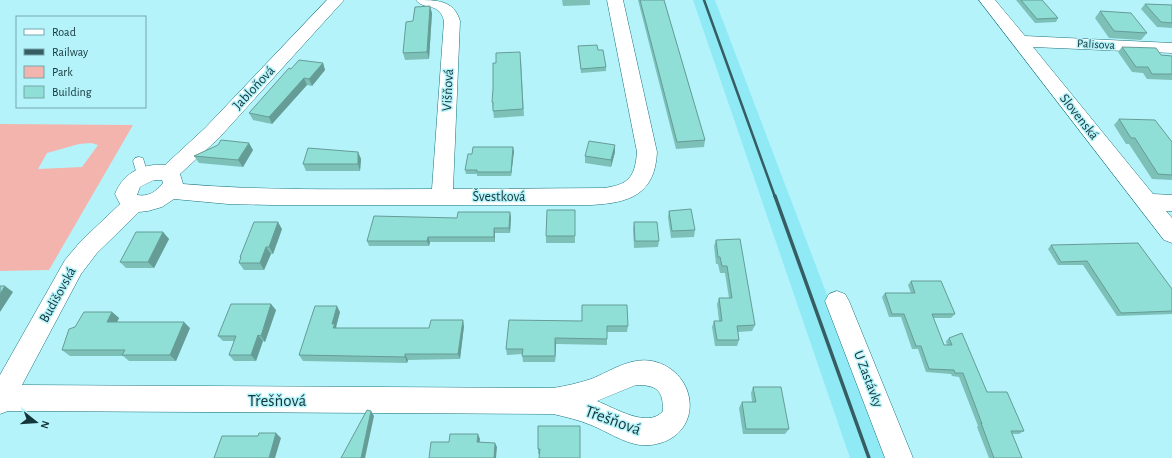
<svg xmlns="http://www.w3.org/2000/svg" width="1172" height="458" font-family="'Alegreya Sans',sans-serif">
  <rect width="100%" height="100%" fill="#b5f3fb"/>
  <path fill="#8feaf6" d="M693,0H715L889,458H850Z"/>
  <path fill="#f3b4ad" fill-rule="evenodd" d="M0,124L133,125L49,270L0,271ZM91,143L98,145L82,167L38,169L47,153L79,144Z"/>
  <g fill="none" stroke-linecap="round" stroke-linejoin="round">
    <defs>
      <path id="lane" d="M139,157L143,158L148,175L146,178L142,179L138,178L133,161L135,158Z"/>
      <path id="street" d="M327,0H344L219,138L180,174L183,184C266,191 349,189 432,189L444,21C439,1 424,11 416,0C437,0 454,0 460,21L453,189L603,188C628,185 635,178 637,152L607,0H623L657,152C655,195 629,203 591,205H271L228,204L174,199L162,207L148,211L139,212L97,253L81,274L22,385L553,388C566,386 579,383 591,379C611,371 630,357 652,361C700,371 705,438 651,445C630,448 609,432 591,425C579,420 566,417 553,414L8,411L0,414V375L65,260L81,241L120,204L115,194C123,173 143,163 165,165L205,128ZM154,180H162L163,183C156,192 148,197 137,195L140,187ZM636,385C657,385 663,390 663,411C648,429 615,408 597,401Z
        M979,0H995L1025,36L1172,43V53L1033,47L1153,194L1172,195V211H1166L1172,218V243L1164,240Z
        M837,291L845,294L849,301L913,458H885L825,301L829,294Z"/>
    </defs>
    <use href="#lane" stroke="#1b727b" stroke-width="1"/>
    <use href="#street" stroke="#1b727b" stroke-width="1"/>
    <use href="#lane" fill="#fff" fill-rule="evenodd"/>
    <use href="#street" fill="#fff" fill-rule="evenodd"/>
    <path stroke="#365d62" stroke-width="2.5" d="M704,0L775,197"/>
    <path stroke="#365d62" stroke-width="3.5" d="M775,196L869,458"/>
  </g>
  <path fill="#7cc0b8" d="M562,0H590V5L563,6Z
    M638,0H664L705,140L704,147L676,149Z
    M1016,0H1042L1058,18L1056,22L1035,23Z
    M1145,4L1172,5V28L1157,27L1141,9Z
    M1100,11L1147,33L1141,40L1109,38L1095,18Z
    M432,13L429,59L405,60L403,53Z
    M578,46L598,50L606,67V71L581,73Z
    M1122,47L1161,55L1172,56V80L1147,79L1143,73L1132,72L1118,52Z
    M521,59L524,116L494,118L492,102Z
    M323,63L325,70L312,86L307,85L272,124L253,120L249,113L291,69Z
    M1119,119L1172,142V180L1152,179L1129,144H1126L1114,125Z
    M615,145V152L611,167L585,163V156Z
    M253,150L243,167L199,163L194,156Z
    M514,151L511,176H477V174H466L465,170L472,154Z
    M358,152L361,159L360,171H306L303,164Z
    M669,211L695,230L694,237L671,238L668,217Z
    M511,217L510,233H495V242H430L429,246H369L367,241L457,218Z
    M575,217V243H546V236Z
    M634,222L659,241L658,247L634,248L633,229Z
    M282,229L273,254H271L264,270H244L239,263L241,258L240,257Z
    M163,232L169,239L154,268H126L120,262Z
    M716,240L755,325L752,331L738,332L739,340L737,346H715L712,327L714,321H719L717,304L719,298H729L725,273H720L718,264H716L714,246Z
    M1051,245L1172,289V314L1117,316L1083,265H1058L1048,249Z
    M911,281L955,314L951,318H933L944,345H947L946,341L949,338L987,392L1024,431L1019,434H1012L1022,458H989L977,427L978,426L959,377L952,376L951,374L926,372L918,349H912L901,317H889L882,297L885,293H911L908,285Z
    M276,310L265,342L263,341L256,361H234L229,355L234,341H223L218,336Z
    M112,312L119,318L117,322L190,328L176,361H129L123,356H70L62,350L75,327Z
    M340,312L336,327L337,328H429L464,326L460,359L408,360L407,363L303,361L299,355Z
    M509,320L628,326L627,332H607V345L556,344L555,362H523L522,354L507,355L506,349Z
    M753,387L789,429L785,434H743L739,408L742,402H752L751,393Z
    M538,426L580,458L538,454Z"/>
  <path fill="#659c96" d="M430,6L432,13L429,59L427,52Z
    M323,63L325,70L312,86L309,79Z
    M304,78L307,85L272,124L269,117Z
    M249,143L253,150L243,167L238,160Z
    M615,145V152L611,167V160Z
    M513,147L514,151L511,176V172Z
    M358,152L361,159L360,171L358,164Z
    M510,212L511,217L510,233L509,228Z
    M278,222L282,229L273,254L269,247Z
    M494,228L495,233V242L494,237Z
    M163,232L169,239L154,268L148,262Z
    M428,237L430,242L429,246L427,241Z
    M266,247L271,254L264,270L260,263Z
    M5,286L13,292L0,312V294Z
    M271,304L276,310L265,342L261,336Z
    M337,306L340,312L336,327L338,330L337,334L332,324Z
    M112,312L119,318L114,328L107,322Z
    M463,320L464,326L460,359L458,354Z
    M184,322L190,328L176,361L170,355Z
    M258,335L263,341L256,361L251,355Z
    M555,338L556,344L555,362Z
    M405,354L408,360L407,363L405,357Z
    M371,411L374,416L365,458H361Z
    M276,433L281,438L275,458H269Z
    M478,434L480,439L479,447L477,442Z
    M495,443L497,447L496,458H494Z"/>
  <path fill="#90dfd6" stroke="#659c96" d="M640,0H664L705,140L677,142Z
    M1021,0H1042L1058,18L1037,19Z
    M1145,4L1172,5V23L1161,22Z
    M430,6L427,52L403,53L406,22L413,21L415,7Z
    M1100,11L1131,13L1147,33L1114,31Z
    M597,45L598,50H603L606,67L581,69L578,46Z
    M1122,47L1156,48L1161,55L1172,56V74H1152L1148,67H1136Z
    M520,52L523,109L493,111V102H492L493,89V63H496V53Z
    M299,60L323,63L309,79L304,78L269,117L249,113L289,68L291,69Z
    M1119,119L1155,120L1172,142V175L1158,174L1135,138H1131Z
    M221,140L249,143L238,160L194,156L218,145Z
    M589,141L615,145L611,160L585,156Z
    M473,147H513L511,172H477V170H465L468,154H472Z
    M308,148L358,152V164H303Z
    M691,209L695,230L672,231L669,211Z
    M547,210H575V236H546Z
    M458,212H510L509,228H494V237H428L427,241H367L374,216L457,218Z
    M254,222H278L269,247H266L260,263H239L241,257H240Z
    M634,222H657L659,241H635Z
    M136,232H163L148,262H120Z
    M740,239L755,325L737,326L739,340H717L714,321H722L719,298H732L727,266H722L720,257H718L716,240Z
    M1138,243L1172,289V311L1121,313L1087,261L1061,262L1051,245Z
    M911,281H941L955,314H932L944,345H952L949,338L962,333L987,392H1007L1024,431H1011L1022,458H994L981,423L982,424L963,373H955L954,370L929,369L921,346H916L904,314H892L885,293H915Z
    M0,286H5L0,294Z
    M231,304H271L261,336L258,335L251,355H229L236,336H218Z
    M582,305H627L628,326H607V339L555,338V356H522L523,349H506L509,320L582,321Z
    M315,306H337L332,324H335L333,328H429L431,320H463L458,354H405V357L299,355Z
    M84,312H112L107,322H184L170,355H122L125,350H62L69,329L75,327Z
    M753,387H781L789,429H746L742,402H756Z
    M367,410L371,411L361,458H341Z
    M538,426H580V458H539L540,449H538Z
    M259,433H276L269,458H214L222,436H258Z
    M450,434H478L477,442L495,443L494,458H429L431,442H449Z"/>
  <g text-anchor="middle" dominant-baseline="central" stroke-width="3" stroke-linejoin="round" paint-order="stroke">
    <g font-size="12" fill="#143539" stroke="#b5f3fb">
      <text transform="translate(1096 44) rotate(3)">Palisova</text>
    </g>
    <g font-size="14" fill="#143539" stroke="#b5f3fb">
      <text transform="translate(254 88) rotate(-47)">Jabloňová</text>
      <text transform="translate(448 90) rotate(-87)">Višňová</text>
      <text transform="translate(1079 117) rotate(52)">Slovenská</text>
      <text x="499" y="197">Švestková</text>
      <text transform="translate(58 295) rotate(-61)">Budišovská</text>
      <text transform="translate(868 379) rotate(69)">U Zastávky</text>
    </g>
    <g font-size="17" fill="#143539" stroke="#b5f3fb">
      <text x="277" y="400">Třešňová</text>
      <text transform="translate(613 420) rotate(20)">Třešňová</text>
    </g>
  </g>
  <rect x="16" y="16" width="130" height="92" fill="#b5f3fb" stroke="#75a7ad"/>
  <rect x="24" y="29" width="20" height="6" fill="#ffffff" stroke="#75a7ad"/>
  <text x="52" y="36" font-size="12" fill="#143539">Road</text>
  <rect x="24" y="49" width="20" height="6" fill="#365d62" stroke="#75a7ad"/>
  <text x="52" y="56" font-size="12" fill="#143539">Railway</text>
  <rect x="24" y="66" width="20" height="12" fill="#f3b4ad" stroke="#75a7ad"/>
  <text x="52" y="76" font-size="12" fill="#143539">Park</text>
  <rect x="24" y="86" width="20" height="12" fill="#90dfd6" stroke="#75a7ad"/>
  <text x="52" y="96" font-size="12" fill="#143539">Building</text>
  <g transform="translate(36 422) rotate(107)" stroke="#b5f3fb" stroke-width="3" paint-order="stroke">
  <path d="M0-3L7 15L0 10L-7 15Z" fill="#143539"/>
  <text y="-6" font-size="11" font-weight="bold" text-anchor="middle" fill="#143539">N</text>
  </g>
</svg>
